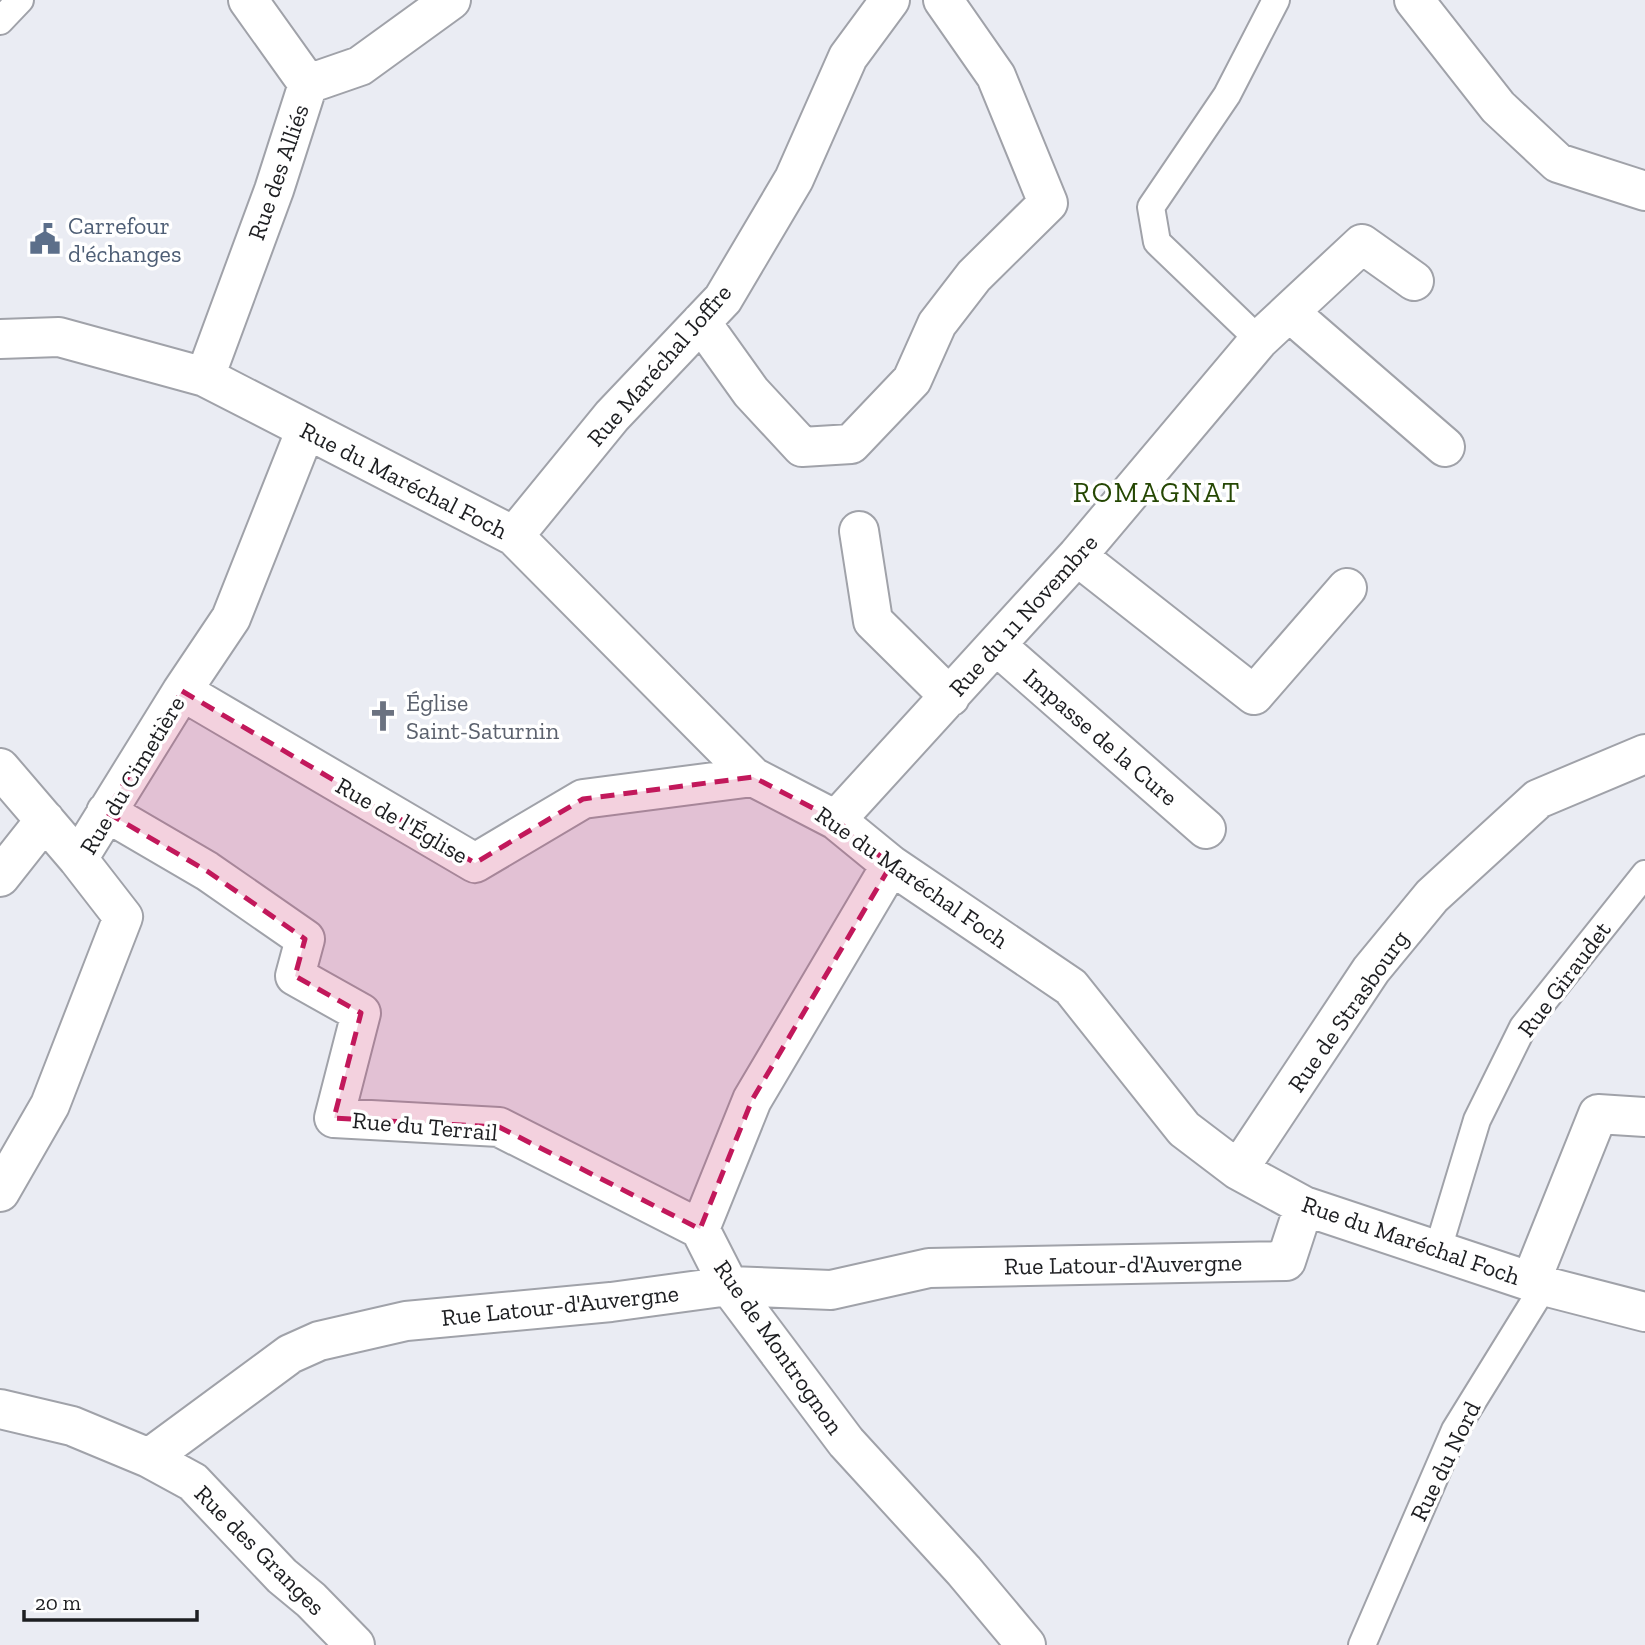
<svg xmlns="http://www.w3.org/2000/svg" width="1645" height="1645" font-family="'Zilla Slab',serif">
  <rect width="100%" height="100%" fill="#eaecf3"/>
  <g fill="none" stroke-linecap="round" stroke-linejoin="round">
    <defs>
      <path id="lane" d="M0,21L20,0
        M1259,340L1157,242L1151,207L1227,95L1276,0
        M1438,1249L1477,1120L1523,1027L1645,874
        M1362,1645L1455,1430L1544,1286"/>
      <path id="street" d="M248,0L308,84
        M1414,0L1498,107L1558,163L1645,191
        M308,84L360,66L451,0
        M1289,312L1445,447
        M701,322L751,392L802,447L851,444L912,380L937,324L974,276L1048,203L996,76L943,0
        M0,339L59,337L205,377L514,536L753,777L836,820L891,865L1071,987L1184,1129L1238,1170L1304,1206L1544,1286L1645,1312
        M205,377L274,190L308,84
        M859,531L873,621L950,697
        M514,536L612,416L723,299L794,179L848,57L890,0
        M1077,556L1254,695L1347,588
        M997,646L1206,829
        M182,691L475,863L583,799L753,777
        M0,768L78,859
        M106,812L207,871L305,939L295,976L361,1013L334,1118L499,1127L700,1229
        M836,820L1077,556L1259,340L1362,244L1414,281
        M891,865L752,1100L700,1229L729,1286L846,1442L964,1571L1026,1645
        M0,877L45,820
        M1238,1170L1371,970L1432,896L1538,799L1645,754
        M0,1192L50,1105L123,917L78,859L182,691L231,618L306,429
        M1531,1281L1598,1114L1645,1117
        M0,1409L72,1426L149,1458L193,1482L282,1576L311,1600L355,1645
        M149,1458L290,1354L319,1341L406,1321L611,1302L729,1286L831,1290L929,1268L1286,1261L1304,1206"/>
    </defs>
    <use href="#lane" stroke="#a0a2a9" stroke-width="30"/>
    <use href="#street" stroke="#a0a2a9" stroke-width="42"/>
    <use href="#lane" stroke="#fff" stroke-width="26"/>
    <use href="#street" stroke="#fff" stroke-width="38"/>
  </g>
  <path fill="#c2185b" fill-opacity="0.2" stroke="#c2185b" stroke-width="5" stroke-dasharray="14 9" stroke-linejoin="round" d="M182,691L475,863L583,799L753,777L836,820L891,865L752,1100L700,1229L499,1127L334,1118L361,1013L295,976L305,939L207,871L106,812Z"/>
  <defs>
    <symbol id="civic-bare" viewBox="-9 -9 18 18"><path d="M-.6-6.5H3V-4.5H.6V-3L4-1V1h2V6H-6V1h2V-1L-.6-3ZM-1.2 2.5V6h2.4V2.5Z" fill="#5c6f8a" stroke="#fff" stroke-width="2.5" paint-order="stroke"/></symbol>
    <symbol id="church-bare" viewBox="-9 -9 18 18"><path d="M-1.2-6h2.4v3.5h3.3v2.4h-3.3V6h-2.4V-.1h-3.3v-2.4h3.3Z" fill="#6b7280" stroke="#fff" stroke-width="2.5" paint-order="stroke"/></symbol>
  </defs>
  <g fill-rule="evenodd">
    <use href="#civic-bare" x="23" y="217" width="44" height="44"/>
    <use href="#church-bare" x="361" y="694" width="44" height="44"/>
  </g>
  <g text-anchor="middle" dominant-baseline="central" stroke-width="7" stroke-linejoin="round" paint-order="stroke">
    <g font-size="24" fill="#1d1e21" stroke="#fff">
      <text transform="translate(278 172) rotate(-71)">Rue des Alliés</text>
      <text transform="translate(659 365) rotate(-49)">Rue Maréchal Joffre</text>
      <text transform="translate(404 480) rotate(27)">Rue du Maréchal Foch</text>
      <text transform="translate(1023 615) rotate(-48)">Rue du 11 Novembre</text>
      <text transform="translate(1101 737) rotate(41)">Impasse de la Cure</text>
      <text transform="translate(132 775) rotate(-59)">Rue du Cimetière</text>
      <text transform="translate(402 820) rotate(30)">Rue de l'Église</text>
      <text transform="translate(912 877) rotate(35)">Rue du Maréchal Foch</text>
      <text transform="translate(1564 979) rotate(-53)">Rue Giraudet</text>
      <text transform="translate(1348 1011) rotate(-55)">Rue de Strasbourg</text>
      <text transform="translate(425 1126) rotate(5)">Rue du Terrail</text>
      <text transform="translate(1411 1240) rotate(19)">Rue du Maréchal Foch</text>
      <text transform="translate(1123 1264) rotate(-1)">Rue Latour-d'Auvergne</text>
      <text transform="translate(560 1305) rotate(-6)">Rue Latour-d'Auvergne</text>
      <text transform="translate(779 1347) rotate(55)">Rue de Montrognon</text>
      <text transform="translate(1445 1461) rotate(-64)">Rue du Nord</text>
      <text transform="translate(260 1550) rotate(45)">Rue des Granges</text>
    </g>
    <g font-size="24" fill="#4e5e75" stroke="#fff" text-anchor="start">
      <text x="68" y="225">Carrefour<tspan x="68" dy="28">d'échanges</tspan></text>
    </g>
    <g font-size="24" fill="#5b616d" stroke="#fff" text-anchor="start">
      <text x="406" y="702">Église<tspan x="406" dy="28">Saint-Saturnin</tspan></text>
    </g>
    <g font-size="28" letter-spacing="2" fill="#254703" stroke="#fff">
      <text x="1157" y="492">ROMAGNAT</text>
    </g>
  </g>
  <path d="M24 1610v10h173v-10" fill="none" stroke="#1d1e21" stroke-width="3.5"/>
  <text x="35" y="1610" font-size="21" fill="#1d1e21" stroke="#ffffff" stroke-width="5" paint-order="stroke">20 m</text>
</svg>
